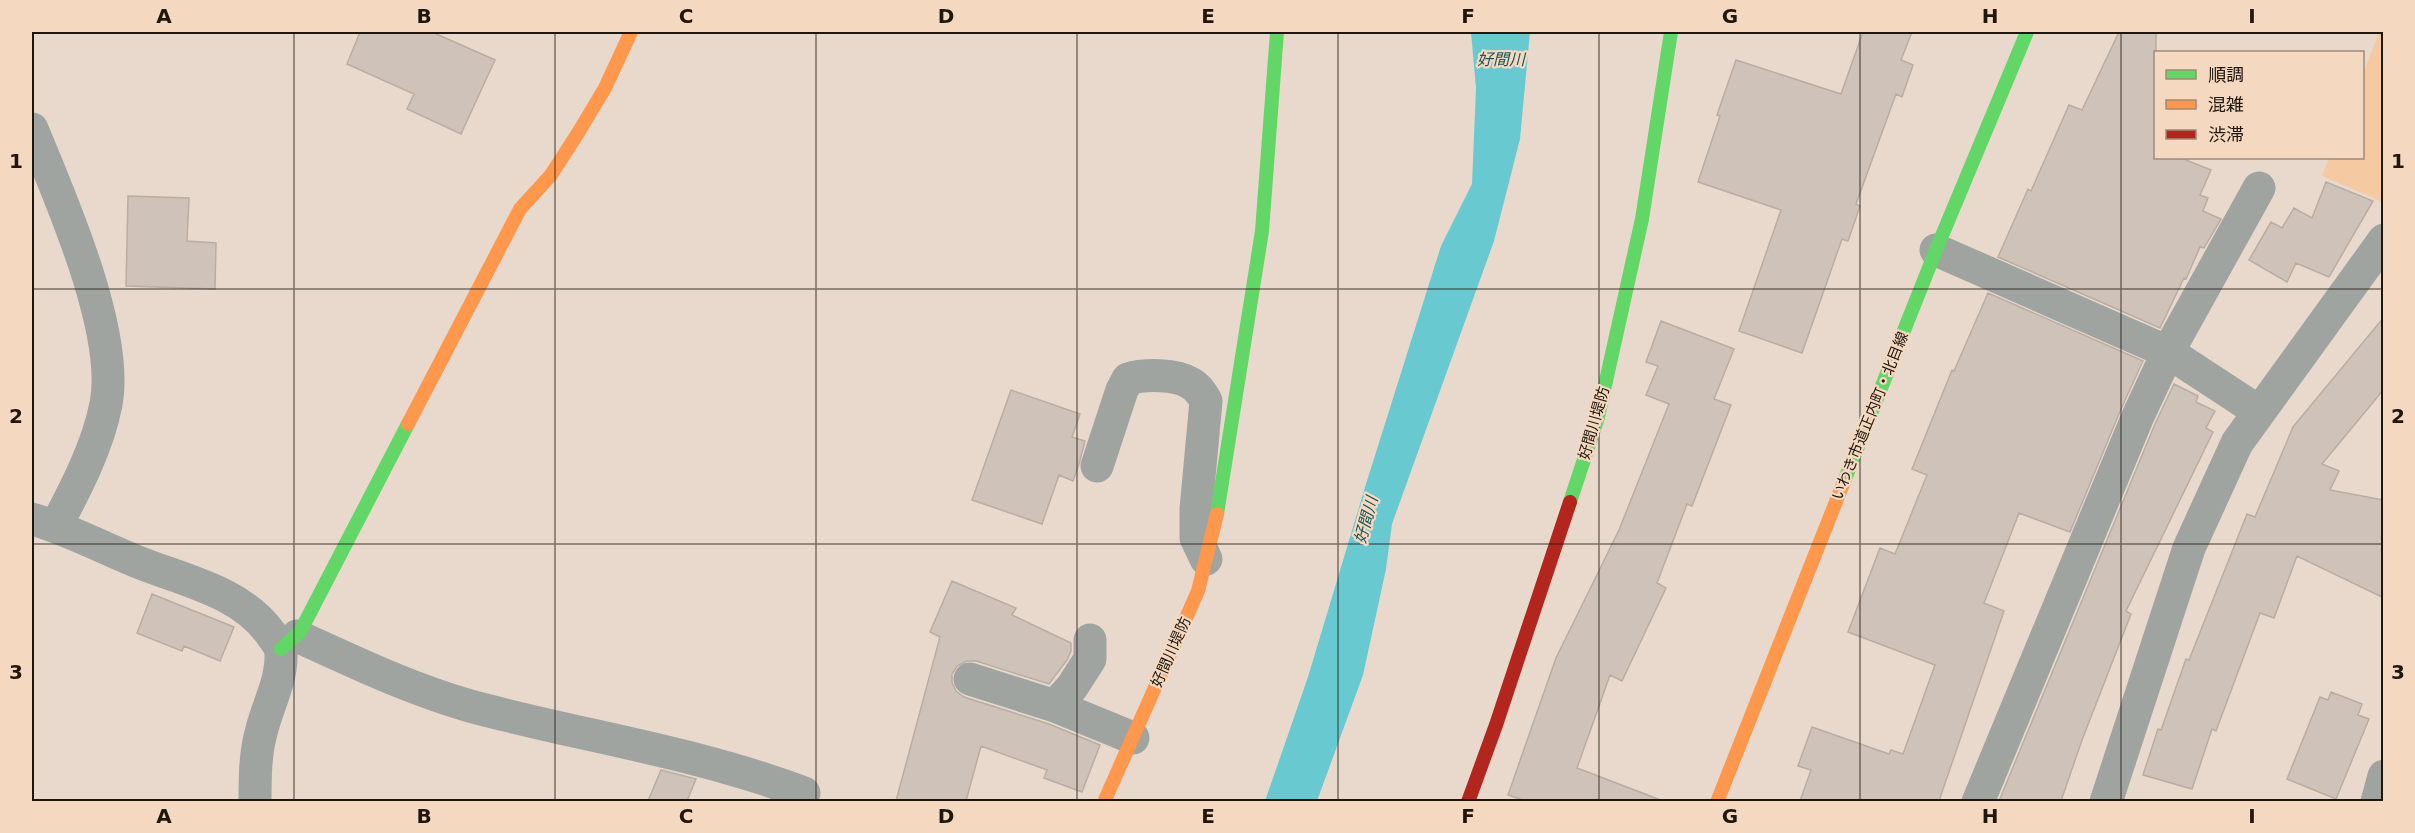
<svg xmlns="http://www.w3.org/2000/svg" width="2415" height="833" font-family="'DejaVu Sans','Noto Sans JP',sans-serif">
  <rect width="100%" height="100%" fill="#e8d9cc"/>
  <path fill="#f5caa3" d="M2379,32H2384L2383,202L2322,176L2329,158H2362L2363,74Z"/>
  <path fill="#69c9d1" d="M1471,32H1530L1520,139L1494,241L1392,524L1386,569L1363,675L1317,801H1265L1308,677L1366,484L1441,246L1472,184L1476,88Z"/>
  <path fill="#cfc2b8" stroke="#b9ada3" stroke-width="1.5" d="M360,32H432L495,60L461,134L407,109L414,94L347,64Z
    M1863,32H1912L1901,60L1913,65L1902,97L1896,94L1856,204L1860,206L1848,241L1842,239L1802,353L1739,331L1781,210L1698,182L1720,116L1717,115L1736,60L1841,94Z
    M2119,32H2156V158H2181L2211,170L2200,195L2208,198L2203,211L2221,219L2204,248L2200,247L2186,279L2184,278L2160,328L1998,257L2028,189L2031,191L2069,105L2082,110Z
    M2326,182L2373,201L2329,277L2296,263L2287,282L2249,260L2271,222L2282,228L2294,208L2312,218Z
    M128,196L189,198L187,241L216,243L215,289L126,286Z
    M1988,293L2143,361L2121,409L2070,532L2019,513L1984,603L2004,611L1939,801H1800L1811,770L1798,766L1812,727L1889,754L1891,750L1903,754L1935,665L1848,632L1880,548L1895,554L1927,475L1912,469L1952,370L1954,371Z
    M2384,317V389L2322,464L2339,471L2330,490L2384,500V598L2297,556L2274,618L2260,613L2216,731L2212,729L2192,789L2143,775L2158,729L2161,730L2186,659L2189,660L2247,514L2255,517L2293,427Z
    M1661,321L1734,349L1714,399L1731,405L1692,506L1687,504L1657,583L1666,588L1622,681L1610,675L1577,768L1658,799L1657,801H1526L1508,795L1556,658L1619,530L1669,404L1646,395L1658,366L1646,362Z
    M2174,384L2198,396L2196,402L2215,411L2206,428L2213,432L2126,611L2131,614L2082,740L2061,801H1999L2155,424Z
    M1011,390L1080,414L1072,437L1085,441L1079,464L1073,481L1059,475L1042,524L972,500Z
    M952,581L1016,608L1012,615L1071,643V651L1067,660L1049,684L976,661H967L957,666L952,674V682L956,691L964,697L1049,724L1100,745L1082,792L1044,778L1047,770L981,746L966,801H896L940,637L930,632Z
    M152,594L234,627L220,661L184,646L182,651L137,633Z
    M2331,692L2362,704L2358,715L2369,719L2336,799L2287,779L2320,697L2328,700Z
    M661,770L696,779L687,801H648Z"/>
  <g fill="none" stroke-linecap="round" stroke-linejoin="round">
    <path stroke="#a0a4a1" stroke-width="33" d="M32,129C60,197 120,332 106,404C98,446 76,488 56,526
      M1936,250L2168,352L2258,411
      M1097,466L1122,390L1128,379C1144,374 1176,374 1190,383C1198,387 1202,394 1206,401L1196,509V538L1206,559
      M32,519C67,529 99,546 133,560C180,580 240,590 271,634C275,640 281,647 281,654C282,680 268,705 262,729C255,753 255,777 255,802
      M297,636C354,662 410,689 470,706C581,736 696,752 804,793
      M970,679L1055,706L1133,738
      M1055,706L1072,687L1090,659V640
      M1978,802L2138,416L2168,352L2259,188
      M2106,802L2189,548L2237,443L2384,240
      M2377,802L2384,776"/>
    <path stroke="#63d668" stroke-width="14" d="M1843,484L1936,250L2027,32
      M1570,502L1598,417L1642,219L1671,32
      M1217,514L1262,231L1277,32
      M281,649L300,632L408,424"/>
    <path stroke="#ff974d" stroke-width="14" d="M408,424L520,209L551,175L578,133L605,88L631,32
      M1104,802L1198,591L1217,514
      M1717,802L1843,484"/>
    <path stroke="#b3261e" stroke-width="14" d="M1468,802L1496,725L1570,502"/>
  </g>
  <path fill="none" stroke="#1f160d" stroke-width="1.5" stroke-opacity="0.55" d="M294,32V802M555,32V802M816,32V802M1077,32V802M1338,32V802M1599,32V802M1860,32V802M2121,32V802M32,289H2384M32,544H2384"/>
  <g text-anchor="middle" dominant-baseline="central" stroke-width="4.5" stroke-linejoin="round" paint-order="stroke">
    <g font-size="15" fill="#1f160d" stroke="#f4d8c0">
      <text transform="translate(1870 416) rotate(-68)">いわき市道正内町・北目線</text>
      <text transform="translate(1594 423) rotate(-74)">好間川堤防</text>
      <text transform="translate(1171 652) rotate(-66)">好間川堤防</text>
    </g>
    <g font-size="16" font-style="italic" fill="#1c555c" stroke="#f4d8c0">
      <text x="1501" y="59">好間川</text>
      <text transform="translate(1366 520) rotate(-75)">好間川</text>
    </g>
  </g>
  <rect width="2415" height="833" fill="none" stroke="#f4d8c0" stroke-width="66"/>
  <rect x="2154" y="51" width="210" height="108" fill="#f4d8c0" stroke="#9f8a78" stroke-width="1.5"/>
  <rect x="2166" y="70" width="30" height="9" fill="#63d668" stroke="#9f8a78" stroke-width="1.5"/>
  <text x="2208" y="81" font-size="18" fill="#1f160d">順調</text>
  <rect x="2166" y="100" width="30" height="9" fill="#ff974d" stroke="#9f8a78" stroke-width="1.5"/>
  <text x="2208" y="111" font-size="18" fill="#1f160d">混雑</text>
  <rect x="2166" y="130" width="30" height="9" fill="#b3261e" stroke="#9f8a78" stroke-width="1.5"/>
  <text x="2208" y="141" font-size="18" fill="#1f160d">渋滞</text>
  <rect x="33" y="33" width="2349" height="767" fill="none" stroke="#1f160d" stroke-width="2"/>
  <g font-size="20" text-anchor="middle" font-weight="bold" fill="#1f160d">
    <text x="164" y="23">A</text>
    <text x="424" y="23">B</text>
    <text x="686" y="23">C</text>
    <text x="946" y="23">D</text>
    <text x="1208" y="23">E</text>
    <text x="1468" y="23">F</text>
    <text x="1730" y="23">G</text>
    <text x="1990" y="23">H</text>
    <text x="2252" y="23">I</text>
    <text x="16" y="168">1</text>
    <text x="2398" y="168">1</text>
    <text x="16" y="423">2</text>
    <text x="2398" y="423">2</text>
    <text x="16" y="679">3</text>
    <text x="2398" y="679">3</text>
    <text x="164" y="823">A</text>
    <text x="424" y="823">B</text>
    <text x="686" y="823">C</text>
    <text x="946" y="823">D</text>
    <text x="1208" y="823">E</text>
    <text x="1468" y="823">F</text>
    <text x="1730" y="823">G</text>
    <text x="1990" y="823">H</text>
    <text x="2252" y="823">I</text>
  </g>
</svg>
